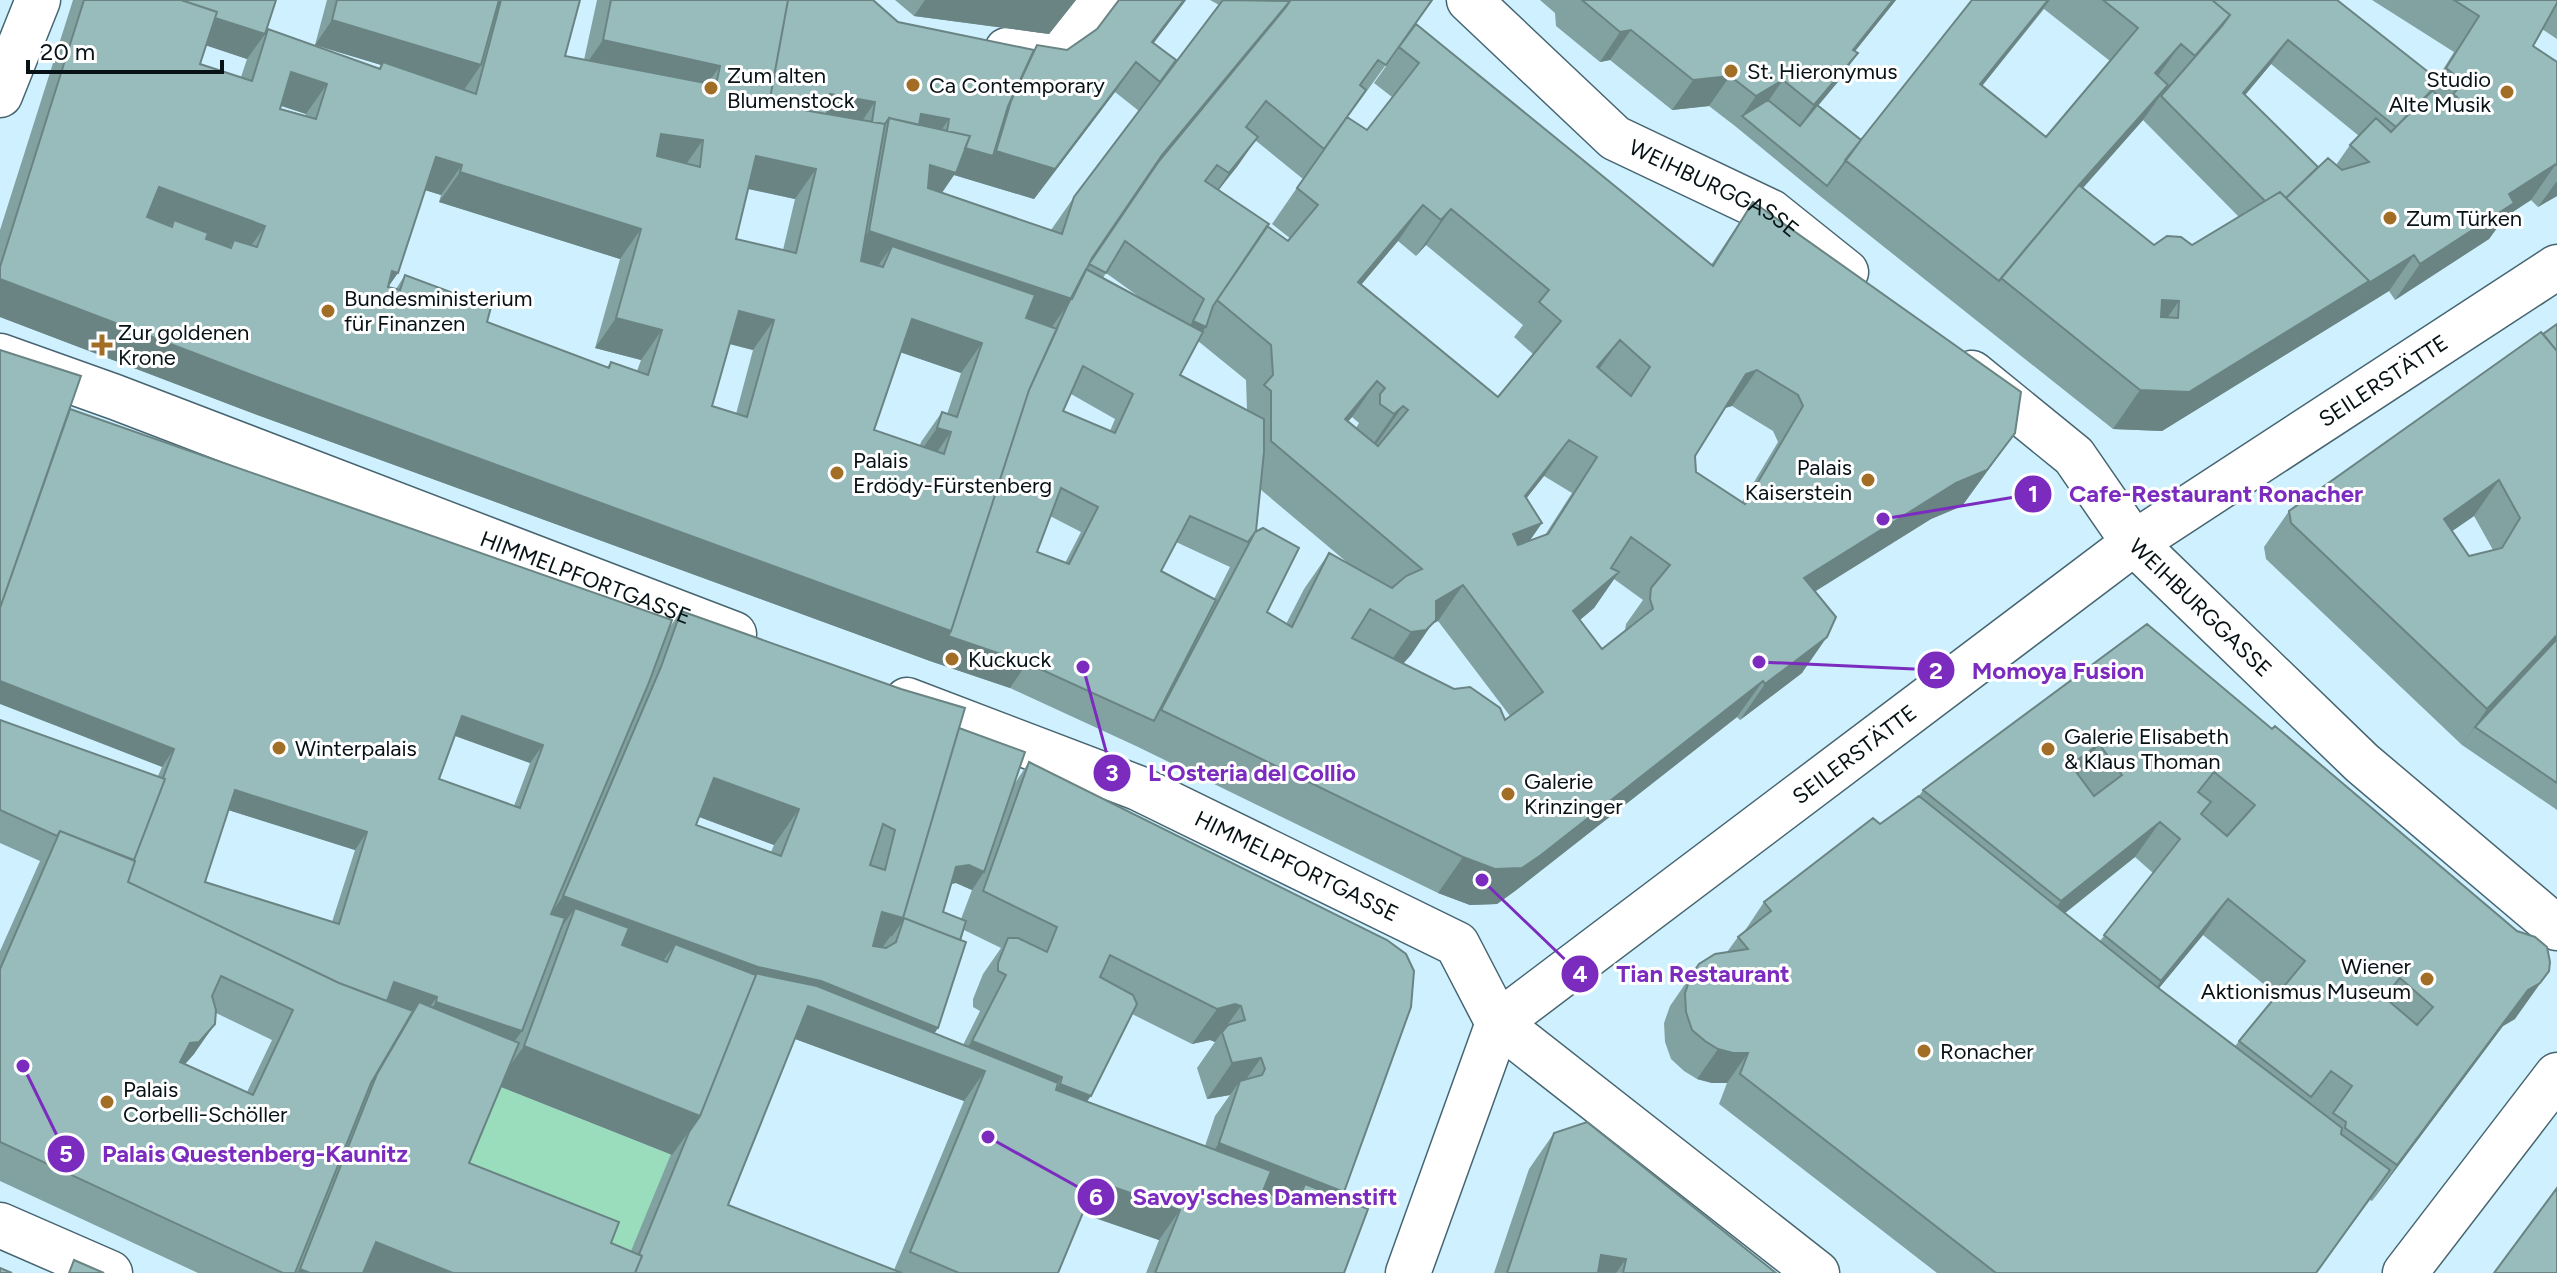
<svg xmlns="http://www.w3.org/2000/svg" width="2557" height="1273" font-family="Figtree,sans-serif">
  <rect width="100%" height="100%" fill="#cff1ff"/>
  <path fill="#99ddbc" d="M496,1085L672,1155L624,1273L442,1202Z"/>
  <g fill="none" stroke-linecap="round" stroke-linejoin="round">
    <defs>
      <g id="minor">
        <path id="s1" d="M1469,0L1615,138L1771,212L1846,272"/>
        <path d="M1007,50L1054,57L1097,0"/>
        <path d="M0,95L38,0"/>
        <path id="s2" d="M0,356L115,397L734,634"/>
        <path id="s3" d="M1972,373L2074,456L2134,543L2362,763L2557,928"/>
        <path id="s4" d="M907,700L1138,788L1457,944L1498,1023L1817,1273"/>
        <path d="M0,1225L110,1273"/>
        <path id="s5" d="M1408,1273L1498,1023L2134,543L2557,267"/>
        <path d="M2405,1273L2557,1075"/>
      </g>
    </defs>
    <use href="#minor" stroke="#476571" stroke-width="47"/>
    <use href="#minor" stroke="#fff" stroke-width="44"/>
  </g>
  <path fill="#82a2a1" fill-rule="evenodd" d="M73,0H276L265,34L268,29L379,68L381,65L315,45L327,0H580L565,56L584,60L597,0H873L898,22L1034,50L1037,45L1067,50L1097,29L1119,0H1186L1153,43L1160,82L1219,5L1210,0H1433L1348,117L1367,130L1392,97L1374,83L1416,24L1711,265L1753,202L2015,433L1962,506L1931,519L1815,591L1802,673L1740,720L1737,717L1515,891L1497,904L1470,905L1438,893L1136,746L1010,688L930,661L252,413L0,317V230ZM206,45L247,59L241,77L200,64ZM1115,92L1139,111L1074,197L1051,230L942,193L954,175L1034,199ZM281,106L306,114L305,116L280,109ZM1255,140L1303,179L1272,224L1291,239L1288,241L1219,190ZM748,189L795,199L783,250L736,239ZM425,190L441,195L439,202L620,259L595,348L641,360L637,371L611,362L607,367L487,322L405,275L396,289L388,287ZM1398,241L1416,256L1426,245L1523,325L1514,337L1533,354L1498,397L1361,285ZM1106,273L1145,301L1103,278ZM1198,341L1246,380L1247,410L1180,375ZM730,344L753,350L736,414L712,406ZM900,352L961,373L947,414L942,412L921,442L920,445L874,430ZM1071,394L1115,419L1110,431L1063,411ZM1732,406L1773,431L1778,442L1742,502L1696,472L1695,456L1725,408ZM1352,417L1359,423L1356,428L1348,421ZM1544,476L1572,493L1545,535L1529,541L1542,523L1526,498ZM1260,489L1349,564L1329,553L1304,589L1286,624L1267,612L1256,531ZM1050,516L1081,532L1065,563L1037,552ZM1176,542L1230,567L1214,599L1161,571ZM1614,579L1643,600L1626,624L1625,630L1602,649L1580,620L1594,608ZM1438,621L1510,716L1505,720L1403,664L1432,624Z
    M895,0H1076L1049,34L914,16Z
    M1540,0H1896L1855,51L1837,83L1818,106L1861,140L1972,0H2337L2437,79L2454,52L2372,0H2557V39L2542,29L2533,46L2557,62V196L2538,207L2531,200L2505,217L2489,239L2395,300L2389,291L2162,431L2113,429L1820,196L1735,126L1709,106L1672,110L1610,60L1600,62L1556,26L1555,13ZM2044,9L2110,61L2046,137L1982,86ZM2271,64L2359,136L2350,145L2336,165L2318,167L2245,95ZM2143,120L2239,217L2192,245H2154L2083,188Z
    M2557,324V810L2462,745L2266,559L2264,547L2289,511ZM2474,516L2493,550L2469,556L2452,531Z
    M70,409L669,628L681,611L959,728L1015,783L1029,762L1387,940L1344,1192L1340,1198L1344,1273H1146L1159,1240L1083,1214L1058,1273H198L0,1181V951L40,861L0,843V720L158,776L162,767ZM455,736L530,763L514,806L439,779ZM228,810L355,850L332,922L205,882ZM699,817L774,845L771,852L696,825ZM956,883L972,890L961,919L943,912L952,884ZM964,930L1001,948L983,974L973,999V1007L980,1011L963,1045L934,1034L938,1028ZM216,1013L272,1040L247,1092L185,1064L194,1054ZM1132,1014L1192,1044L1210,1040L1215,1042L1197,1068L1207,1099L1230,1095L1215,1116L1205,1146L1087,1101ZM795,1039L964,1101L894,1270L728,1205ZM501,1087L671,1154L631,1251L611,1243L469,1163Z
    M2147,624L2515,1019L2503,1026L2372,1201L2370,1200L2316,1273H1937L1719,1104L1727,1083H1712L1697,1079L1684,1071L1671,1059L1665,1042L1664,1023L1670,1006L1699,964L1727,952L1738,937L1744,932L1764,902L1880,824L1919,796L1923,790ZM2135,857L2153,873L2100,941L2065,913ZM2203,935L2277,995L2235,1046L2159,988Z
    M1554,1133L1776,1273H1494L1529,1169Z"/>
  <path fill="#6a8483" d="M162,0L265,34L247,59L102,11Z
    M925,0H1076L1049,34L914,16Z
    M1184,0H1186L1138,64L1152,42Z
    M1893,0H1896L1832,80L1853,50Z
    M2048,0H2050L1955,120L1980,84Z
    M332,20L481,65L464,90L315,45Z
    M1631,30L1610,60L1600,62L1620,32Z
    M603,40L720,66L699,96L582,70Z
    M2288,40L2271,64L2226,118L2243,93Z
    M2181,44L2155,80V73Z
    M1858,53L1837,83L1793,135L1814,105Z
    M1136,62L1115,92L1034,199L954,175L931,208L905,201L944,143L993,156L996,151Z
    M291,72L327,84L306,114L270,102Z
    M1730,76L1709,106L1672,110L1693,80Z
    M1783,80L1762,110L1742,116L1756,96Z
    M2168,85L2143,120L2051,224L2076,188Z
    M830,94L875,102L858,127L825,121Z
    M921,114L949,119L932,144L914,141Z
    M661,134L703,140L682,170L640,164Z
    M1258,137L1237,167L1208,203L1229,173Z
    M756,156L816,169L795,199L735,186Z
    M436,157L462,165L441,195L415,187Z
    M2556,164L2531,200L2505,217L2489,239L2395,300L2420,264L2509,194Z
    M460,172L641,229L620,259L439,202Z
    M2557,181V196L2538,207Z
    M159,187L265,226L244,256L234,240L227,250L170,229L174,220L169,228L138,217Z
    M1423,205L1398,241L1333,318L1358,282Z
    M1451,209L1426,245L1416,256L1441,220Z
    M869,231L1072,299L1046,335L883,267L892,246L871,276L844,266Z
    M2414,255L2389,291L2342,320L2367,284Z
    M392,271L398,273L377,303Z
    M0,279L951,631L1027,663L1010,688L930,661L252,413L0,317Z
    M2369,281L2342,320L2162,431L2113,429L2140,390Z
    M2162,300L2179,301L2152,340Z
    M739,311L774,320L753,350L718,341Z
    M616,318L662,330L641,360L595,348Z
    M912,319L982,343L961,373L891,349Z
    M1193,321L1206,327L1185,357L1172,351Z
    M1620,340L1594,376L1597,367Z
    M1757,370L1732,406L1721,409L1746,374Z
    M1377,381L1352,417L1320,455L1345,419Z
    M1403,406L1378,442L1369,450L1394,414Z
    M937,428L951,432L930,462L916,458Z
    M2015,433L1962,506L1931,519L1779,614L1804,578Z
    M1569,440L1544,476L1500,532L1525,496Z
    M2499,480L2474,516L2419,554L2444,519Z
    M1542,523L1517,559L1513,534Z
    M1619,572L1594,608L1548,647L1573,611Z
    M1463,585L1438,621L1432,624L1411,655L1401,666L1386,668L1411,632L1436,601Z
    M2557,635V645L2475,727L2462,745L2487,709Z
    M1827,637L1802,673L1740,720L1765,684Z
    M0,681L174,749L162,767L0,704Z
    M1763,681L1737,717L1515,891L1497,904L1470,905L1438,893L1463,857Z
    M462,716L543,745L530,763L450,734Z
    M2099,744L2074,780L2071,765Z
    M714,778L799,809L774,845L689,813Z
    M235,790L367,832L355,850L222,808Z
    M2160,822L2135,857L2035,937L2061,901Z
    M969,865L984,872L972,890L956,883L944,885L956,867Z
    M563,896L758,967L733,1003L667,962L675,944L654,974L575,908L554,938L538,932Z
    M2228,899L2203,935L2136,1016L2161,981Z
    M882,912L903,918L878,954L857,948Z
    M758,967L821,981L938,1028L923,1049L957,1061L972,1041L1062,1077L1037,1113L985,1071L964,1101L787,1036L754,973Z
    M2549,971L2515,1019L2503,1026L2372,1201L2397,1165L2528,990Z
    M394,982L437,997L424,1015L419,1002L413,1011L381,1000Z
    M436,1002L522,1031L509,1049L423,1020Z
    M1235,1004L1241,1006L1215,1042L1210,1040L1192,1044L1217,1009Z
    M215,1024L194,1054L178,1072L169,1073L190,1043Z
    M524,1046L700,1116L672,1155L496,1085Z
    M1718,1049L1748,1053L1727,1083H1712L1697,1079Z
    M1261,1058L1236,1094L1240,1081L1230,1095L1207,1099L1232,1063Z
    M1060,1084L1091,1096L1066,1131L1035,1120Z
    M1219,1143L1344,1192L1319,1228L1297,1205L1305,1184L1284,1214L1194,1179Z
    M1096,1181L1180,1210L1159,1240L1075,1211Z
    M376,1242L453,1273H355Z
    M1601,1255L1626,1259L1616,1273H1588Z
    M300,1269L310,1273H296Z"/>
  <path fill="#97bcbb" stroke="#6a8483" stroke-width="2" fill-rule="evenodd" d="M84,0H181L217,12L200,64L252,81L268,29L380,69L383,62L476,94L501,0H580L565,56L716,85L720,66L603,40L611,0H788L769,104L885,124L861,261L883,267L892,246L1035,295L1026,318L1057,329L1029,390L951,631L273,383L0,279V267ZM291,72L327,84L316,119L280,109ZM661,134L703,140L700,167L657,156ZM756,156L816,169L796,253L736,239ZM436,157L462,165L460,172L641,229L616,318L662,330L648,375L611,362L609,368L487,322L491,307L405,275L400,290L388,287L392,271L398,273ZM159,187L265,226L257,247L234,240L231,248L206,239L208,233L174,220L172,227L147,217ZM739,311L774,320L747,417L712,406ZM912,319L982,343L957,417L942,412L937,428L951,432L944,454L874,430Z
    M181,0H276L265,34L215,18L217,12Z
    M337,0H499L481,65L332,20Z
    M788,0H873L898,22L1034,50L1008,106L993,156L965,148L970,136L947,131L949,119L921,114L919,125L889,118L885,124L872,122L875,102L830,94L827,114L769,104Z
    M1119,0H1184L1152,42L1176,60L1160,82L1136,62L1055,169L996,151L1011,101L1037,45L1067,50L1097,29Z
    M1223,0L1290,1L1162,155L1092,258L1072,299L869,231L889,118L970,136L956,173L930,165L928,188L1062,234L1074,197Z
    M1289,0H1432L1386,65L1378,60L1360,85L1366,90L1324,149L1266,101L1246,127L1258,137L1229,173L1217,165L1205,181L1269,224L1213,306L1206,327L1193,321L1204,299L1125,241L1106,273L1089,264L1159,161L1286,7L1290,1Z
    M1582,0H1893L1853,50L1858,53L1814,105L1783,80L1756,96L1730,76L1693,80L1631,30L1620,32Z
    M1972,0H2048L1980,84L2046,137L2138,28L2103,0H2212L2230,15L2195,56L2181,44L2155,73L2168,85L2079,185L1999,281L1845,160Z
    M2212,0H2337L2441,82L2396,127L2288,40L2243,93L2318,167L2286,198L2280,192L2265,201L2161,96L2222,26L2230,15Z
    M2454,0H2557V3L2533,46L2557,62V165L2556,164L2509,194L2514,203L2420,264L2414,255L2367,284L2369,281L2286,198L2328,158L2342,170L2369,162L2350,145L2376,118L2391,132L2432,90L2448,106L2457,97L2453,94L2464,82L2446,68L2479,16Z
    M1416,24L1713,266L1753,202L2021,392L2015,433L1987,470L1956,483L1804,578L1836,617L1827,637L1765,684L1763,681L1541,855L1522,868L1495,869L1463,857L1161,710L1255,532L1263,528L1299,548L1267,612L1292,627L1329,553L1392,588L1406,576L1422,569L1271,441V391L1264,385L1273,375L1271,345L1217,300L1267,226L1288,241L1318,205L1297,188L1347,117L1367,130L1419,63L1399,47ZM1423,205L1441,220L1451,209L1549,290L1539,302L1561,321L1498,397L1358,282ZM1620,340L1650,367L1631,396L1597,367ZM1757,370L1798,395L1803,406L1745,504L1696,472L1695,456L1746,374ZM1377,381L1385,388L1380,394V404L1394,414L1403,406L1408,410L1378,446L1345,419ZM1569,440L1597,457L1548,534L1518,545L1513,534L1542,523L1525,496ZM1631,537L1670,565L1651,588L1650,599L1653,609L1602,649L1573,611L1619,572L1611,568ZM1463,585L1543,692L1505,720L1500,708L1470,687L1454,689L1352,638L1370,609L1411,632L1426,630L1436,620V601Z
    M1768,100L1800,126L1817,105L1861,140L1827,186L1742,116Z
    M2079,185L2154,245L2167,236L2181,237L2192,245L2280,192L2369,281L2189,392L2140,390L2001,278ZM2162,300L2179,301L2178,318L2161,317Z
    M1086,269L1203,332L1180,375L1264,419V452L1256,531L1248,542L1190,516L1161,571L1216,600L1154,721L1027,663L948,636L951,631L1029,390L1067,306ZM1083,366L1133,394L1115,433L1063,411ZM1061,488L1098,507L1069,564L1037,552Z
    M2557,324V351L2543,334Z
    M2541,332L2557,351V635L2487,709L2291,523L2289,511ZM2499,480L2520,518L2502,548L2469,556L2444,519Z
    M0,350L81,376L0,608Z
    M70,409L672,620L648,685L551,914L565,918L522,1031L436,1002L437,997L394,982L387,1001L339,983L128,882L135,861L134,860L165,779L163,778L174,749L0,681V608ZM462,716L543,745L520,808L439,779ZM235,790L367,832L339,924L205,882Z
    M681,611L901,689L965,708L903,918L882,912L873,946L886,948L896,942L904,918L966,942L938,1028L821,981L758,967L563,896L661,667ZM714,778L799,809L781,856L696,825ZM883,824L895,830L885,870L870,865Z
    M2147,624L2272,729L2275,726L2517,931L2535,937L2547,947L2550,962L2549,971L2540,983L2528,990L2397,1165L2345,1128L2346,1122L2333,1113L2352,1086L2331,1071L2311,1097L2239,1041L2305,961L2228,899L2161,981L2104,935L2180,839L2160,822L2061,901L1923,790ZM2099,744L2122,775L2094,796L2071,765ZM2214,772L2255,805L2227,836L2201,814L2211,802L2198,792ZM2400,978L2433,1007L2417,1025L2384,997Z
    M2557,639V783L2475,727Z
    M0,720L165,779L134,860L60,831L57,836L0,810Z
    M959,728L1025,752L984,872L969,865L956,867L943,912L966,921L960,940L904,918L891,936L903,918Z
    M1029,762L1387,940L1406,954L1414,971L1411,1007L1344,1192L1219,1143L1240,1081L1262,1075L1265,1069L1261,1058L1232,1063L1222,1032L1228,1025L1245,1020L1241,1006L1235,1004L1217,1009L1110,955L1100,977L1133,995L1137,1004L1091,1096L1060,1084L1062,1077L972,1041L1006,975L998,971V963L1008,938H1018L1047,952L1057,927L983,891Z
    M1919,796L2157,987L2342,1128L2341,1134L2390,1170L2316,1273H1996L1740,1074L1748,1053H1733L1718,1049L1705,1041L1692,1030L1686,1012L1685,993L1691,976L1699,964L1715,954L1748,949L1738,937L1771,911L1764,902L1873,818L1880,824Z
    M60,831L135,861L128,882L339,983L413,1011L371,1083L295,1273H283L0,1142V969ZM221,976L293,1010L253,1095L180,1062L190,1043L199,1042L215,1024L216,1010L212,996Z
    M575,908L629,928L622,945L667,962L675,944L756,975L700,1116L524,1046Z
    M754,973L817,986L1058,1083L1056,1090L1271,1171L1263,1191L1297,1205L1305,1184L1368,1209L1344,1273H1155L1180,1210L1096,1181L1058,1273H959L910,1252L985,1071L808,1006L728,1205L902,1273H635L642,1256L639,1254L689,1132L700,1116L756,975L753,974Z
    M419,1002L519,1043L469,1163L619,1222L611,1243L642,1256L635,1273H453L376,1242L363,1273H310L300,1269L377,1074Z
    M1587,1122L1776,1273H1623L1626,1259L1601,1255L1598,1273H1507L1554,1133Z
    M2557,1188V1273H2494Z
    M74,1260L104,1273H69Z
    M0,1268L12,1273H0Z"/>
  <g fill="#a26e26" stroke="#fff" stroke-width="3">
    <circle cx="1731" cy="71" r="8"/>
    <circle cx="913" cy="85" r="8"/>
    <circle cx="711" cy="88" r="8"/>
    <circle cx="2507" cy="92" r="8"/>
    <circle cx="2390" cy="218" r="8"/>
    <circle cx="328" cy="311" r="8"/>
    <path d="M98 333h8v8h8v8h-8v8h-8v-8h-8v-8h8z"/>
    <circle cx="837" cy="473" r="8"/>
    <circle cx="1868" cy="480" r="8"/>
    <circle cx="952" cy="659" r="8"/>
    <circle cx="279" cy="748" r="8"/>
    <circle cx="2048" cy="749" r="8"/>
    <circle cx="1508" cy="794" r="8"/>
    <circle cx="2427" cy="979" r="8"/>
    <circle cx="1924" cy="1051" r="8"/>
    <circle cx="107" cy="1102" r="8"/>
  </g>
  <g text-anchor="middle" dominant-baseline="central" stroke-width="6" stroke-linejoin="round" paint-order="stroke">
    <g font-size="22" fill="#061216" stroke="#fff" text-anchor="start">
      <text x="1747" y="71">St. Hieronymus</text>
      <text x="727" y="75">Zum alten<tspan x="727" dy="25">Blumenstock</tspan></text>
      <text x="2491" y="79" text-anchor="end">Studio<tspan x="2491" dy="25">Alte Musik</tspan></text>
      <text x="929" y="85">Ca Contemporary</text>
      <text x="2406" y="218">Zum Türken</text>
      <text x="344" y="298">Bundesministerium<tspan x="344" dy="25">für Finanzen</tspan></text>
      <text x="118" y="332">Zur goldenen<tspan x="118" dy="25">Krone</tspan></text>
      <text x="853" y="460">Palais<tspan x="853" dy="25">Erdödy-Fürstenberg</tspan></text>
      <text x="1852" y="467" text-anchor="end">Palais<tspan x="1852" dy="25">Kaiserstein</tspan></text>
      <text x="968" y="659">Kuckuck</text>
      <text x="2064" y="736">Galerie Elisabeth<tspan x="2064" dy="25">&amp; Klaus Thoman</tspan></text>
      <text x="295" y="748">Winterpalais</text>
      <text x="1524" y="781">Galerie<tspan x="1524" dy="25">Krinzinger</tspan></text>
      <text x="2411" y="966" text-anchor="end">Wiener<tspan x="2411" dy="25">Aktionismus Museum</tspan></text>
      <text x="1940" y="1051">Ronacher</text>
      <text x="123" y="1089">Palais<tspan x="123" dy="25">Corbelli-Schöller</tspan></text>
    </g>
    <g font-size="22" fill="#061216" stroke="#fff">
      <text stroke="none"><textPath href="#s1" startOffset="312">WEIHBURGGASSE</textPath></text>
      <text stroke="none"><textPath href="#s5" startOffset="1360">SEILERSTÄTTE</textPath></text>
      <text stroke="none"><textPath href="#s2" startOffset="626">HIMMELPFORTGASSE</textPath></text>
      <text stroke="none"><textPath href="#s3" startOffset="330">WEIHBURGGASSE</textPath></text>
      <text stroke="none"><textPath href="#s5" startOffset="712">SEILERSTÄTTE</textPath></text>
      <text stroke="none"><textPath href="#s4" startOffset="424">HIMMELPFORTGASSE</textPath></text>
    </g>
  </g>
  <path fill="none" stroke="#7b2cbf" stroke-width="3" d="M1883 519L2033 494M1759 662L1936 670M1083 667L1112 773M1482 880L1580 974M23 1066L66 1154M988 1137L1096 1197"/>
  <g fill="#7b2cbf" stroke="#fff" stroke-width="3">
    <circle cx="1883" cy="519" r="8"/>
    <circle cx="1759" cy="662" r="8"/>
    <circle cx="1083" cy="667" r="8"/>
    <circle cx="1482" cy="880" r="8"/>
    <circle cx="23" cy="1066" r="8"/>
    <circle cx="988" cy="1137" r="8"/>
    <circle cx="2033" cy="494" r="20"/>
    <circle cx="1936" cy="670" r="20"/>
    <circle cx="1112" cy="773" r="20"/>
    <circle cx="1580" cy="974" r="20"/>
    <circle cx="66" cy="1154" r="20"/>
    <circle cx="1096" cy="1197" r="20"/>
  </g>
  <g font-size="24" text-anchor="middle" font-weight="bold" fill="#fff">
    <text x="2033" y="502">1</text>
    <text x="1936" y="679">2</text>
    <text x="1112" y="781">3</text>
    <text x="1580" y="982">4</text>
    <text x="66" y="1162">5</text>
    <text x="1096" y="1205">6</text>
  </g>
  <g font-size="24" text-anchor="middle" font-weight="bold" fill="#7b2cbf" stroke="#fff" stroke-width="6" stroke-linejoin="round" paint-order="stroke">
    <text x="2216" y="502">Cafe-Restaurant Ronacher</text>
    <text x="2058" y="679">Momoya Fusion</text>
    <text x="1252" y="781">L'Osteria del Collio</text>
    <text x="1703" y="982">Tian Restaurant</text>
    <text x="255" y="1162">Palais Questenberg-Kaunitz</text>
    <text x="1265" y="1205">Savoy'sches Damenstift</text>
  </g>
  <path d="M28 60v12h194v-12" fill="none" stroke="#061216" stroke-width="4"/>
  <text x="40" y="60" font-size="24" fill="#061216" stroke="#ffffff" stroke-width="6" paint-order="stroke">20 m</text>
</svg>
